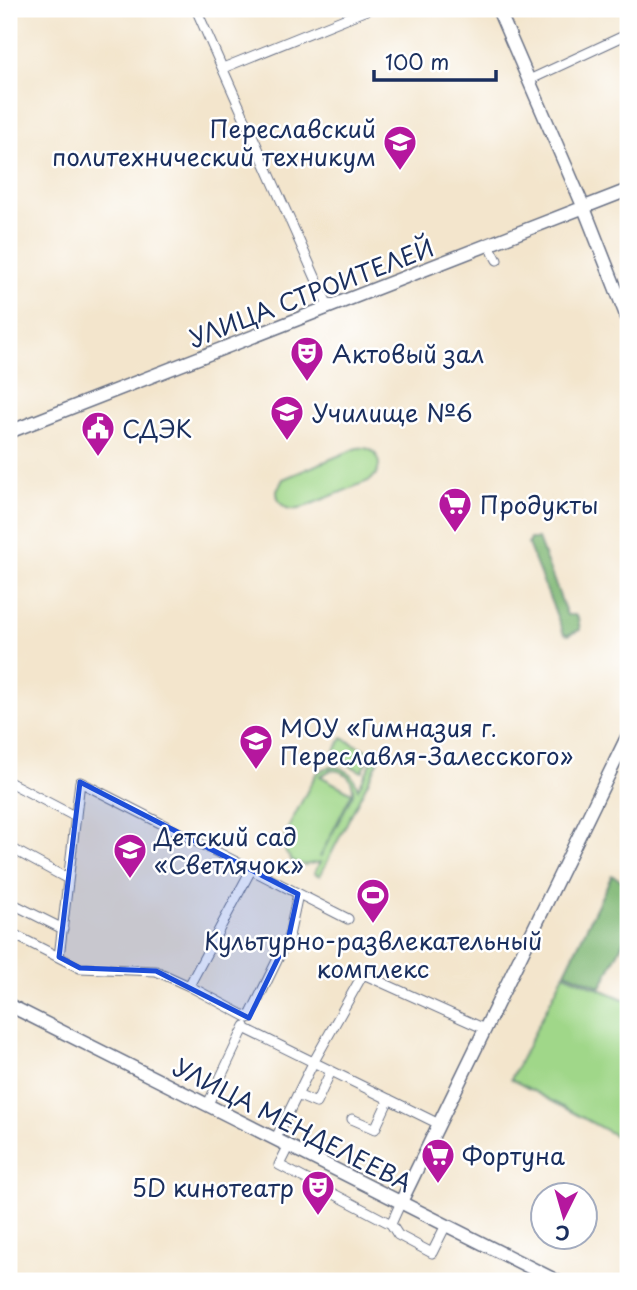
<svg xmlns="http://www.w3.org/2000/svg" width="637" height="1290" font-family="'Playpen Sans',sans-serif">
  <rect width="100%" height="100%" fill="#fff"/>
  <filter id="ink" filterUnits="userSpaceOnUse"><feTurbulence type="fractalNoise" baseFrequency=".0143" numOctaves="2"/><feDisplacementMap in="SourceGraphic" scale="14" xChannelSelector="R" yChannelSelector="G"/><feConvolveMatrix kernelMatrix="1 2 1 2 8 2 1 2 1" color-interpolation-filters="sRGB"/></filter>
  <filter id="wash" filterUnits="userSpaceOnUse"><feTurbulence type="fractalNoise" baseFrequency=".00686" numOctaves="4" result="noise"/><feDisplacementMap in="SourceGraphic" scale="28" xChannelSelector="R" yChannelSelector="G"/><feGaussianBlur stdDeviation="1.57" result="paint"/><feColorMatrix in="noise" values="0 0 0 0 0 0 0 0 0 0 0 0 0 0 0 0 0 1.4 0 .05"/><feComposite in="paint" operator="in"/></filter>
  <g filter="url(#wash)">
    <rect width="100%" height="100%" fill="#f3e5cc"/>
    <path fill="#a0d789" stroke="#5e8374" stroke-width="2" fill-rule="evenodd" d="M357,448C370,446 379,453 379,466L377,473L371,480L299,509C286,511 277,504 277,491L283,479Z
      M342,738L372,753L362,772L332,756Z
      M379,748L384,750L320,876L314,873L320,862L304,865L293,862L286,853L283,843L286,832L316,774C334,759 353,769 358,789ZM331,770C346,770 354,779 353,794L320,857L352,793L320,776Z
      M564,974L628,1001V1118L618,1137L511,1079Z"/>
    <path fill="#80b875" stroke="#4e746a" stroke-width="2" d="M530,539H538L567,615H575L578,618L580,630L568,635L564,634L528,544Z
      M612,875L628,884V932L601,987L565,972Z"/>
  </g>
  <g filter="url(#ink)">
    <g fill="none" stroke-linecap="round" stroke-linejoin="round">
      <defs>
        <path id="street" d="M196,9L329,308
          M223,68L369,9
          M529,80L628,34
          M489,245L497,260
          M9,782L76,817
          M9,847L68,879
          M251,870L189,986L249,1018L289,936L298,894
          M9,902L63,929
          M9,932L80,968L156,971L189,986
          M59,957L80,782L348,919
          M244,1028L439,1124
          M297,1095L316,1103L331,1071
          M208,1104L245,1026
          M352,1119L375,1129L389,1099
          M276,1138L313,1063L363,974L485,1029
          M289,1145L279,1165L391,1224L398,1235L432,1253L446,1225
          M391,1224L401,1202"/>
        <path id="secondary" d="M498,9L584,208L628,320
          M9,432L628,190
          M9,1005L557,1281
          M401,1202L628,735"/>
      </defs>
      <use href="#street" stroke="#676f84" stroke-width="11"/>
      <use href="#secondary" stroke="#676f84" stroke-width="15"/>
      <use href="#street" stroke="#fff" stroke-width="9"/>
      <use href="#secondary" stroke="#fff" stroke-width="12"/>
    </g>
  </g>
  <path fill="#1d4ed8" fill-opacity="0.2" stroke="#1d4ed8" stroke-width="5" stroke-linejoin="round" d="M80,782L298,894L289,936L249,1018L156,971L80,968L59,957Z"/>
  <defs>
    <symbol id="university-pin" viewBox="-11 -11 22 30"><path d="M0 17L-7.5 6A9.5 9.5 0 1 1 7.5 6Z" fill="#b5179e" stroke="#fff"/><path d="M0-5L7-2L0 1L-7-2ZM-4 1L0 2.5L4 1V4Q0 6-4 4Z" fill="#fff"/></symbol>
    <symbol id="theatre-pin" viewBox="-11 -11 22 30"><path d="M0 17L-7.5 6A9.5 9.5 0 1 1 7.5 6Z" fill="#b5179e" stroke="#fff"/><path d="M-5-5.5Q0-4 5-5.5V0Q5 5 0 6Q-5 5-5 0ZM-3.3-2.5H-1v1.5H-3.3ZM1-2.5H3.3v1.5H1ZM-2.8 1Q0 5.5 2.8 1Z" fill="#fff"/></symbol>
    <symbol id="civic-pin" viewBox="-11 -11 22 30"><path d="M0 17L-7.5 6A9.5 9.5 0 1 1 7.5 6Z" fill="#b5179e" stroke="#fff"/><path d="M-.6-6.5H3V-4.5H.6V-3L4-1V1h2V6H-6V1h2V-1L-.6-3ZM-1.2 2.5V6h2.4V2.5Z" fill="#fff"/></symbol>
    <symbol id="supermarket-pin" viewBox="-11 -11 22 30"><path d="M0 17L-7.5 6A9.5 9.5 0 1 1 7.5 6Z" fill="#b5179e" stroke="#fff"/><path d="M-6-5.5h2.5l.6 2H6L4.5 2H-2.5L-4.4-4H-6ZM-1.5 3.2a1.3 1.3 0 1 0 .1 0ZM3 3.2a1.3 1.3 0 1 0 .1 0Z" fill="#fff"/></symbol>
    <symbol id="school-pin" viewBox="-11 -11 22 30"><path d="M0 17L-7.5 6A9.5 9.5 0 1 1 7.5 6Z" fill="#b5179e" stroke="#fff"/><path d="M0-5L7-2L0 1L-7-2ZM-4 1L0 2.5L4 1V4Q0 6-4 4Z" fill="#fff"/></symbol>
    <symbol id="stadium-pin" viewBox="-11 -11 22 30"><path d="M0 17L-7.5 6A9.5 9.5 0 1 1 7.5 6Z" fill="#b5179e" stroke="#fff"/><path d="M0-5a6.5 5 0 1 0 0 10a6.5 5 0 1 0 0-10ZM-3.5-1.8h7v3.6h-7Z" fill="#fff"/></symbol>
  </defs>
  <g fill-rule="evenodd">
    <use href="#university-pin" x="381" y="123" width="38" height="52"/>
    <use href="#theatre-pin" x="288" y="334" width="38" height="52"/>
    <use href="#university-pin" x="268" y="393" width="38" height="52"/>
    <use href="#civic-pin" x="79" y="409" width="38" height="52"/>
    <use href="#supermarket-pin" x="436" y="485" width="38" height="52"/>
    <use href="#school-pin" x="237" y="722" width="38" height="52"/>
    <use href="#school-pin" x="111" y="831" width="38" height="52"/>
    <use href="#stadium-pin" x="354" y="876" width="38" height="52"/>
    <use href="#supermarket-pin" x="419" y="1136" width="38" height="52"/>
    <use href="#theatre-pin" x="299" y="1168" width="38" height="52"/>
  </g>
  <g text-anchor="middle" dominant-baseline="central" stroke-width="5" stroke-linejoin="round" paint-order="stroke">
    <g font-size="24" fill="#1b2f5e" stroke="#fff" text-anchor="start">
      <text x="376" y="128" text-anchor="end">Переславский<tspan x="376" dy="28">политехнический техникум</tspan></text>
      <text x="332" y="353">Актовый зал</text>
      <text x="312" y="412">Училище №6</text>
      <text x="122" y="428">СДЭК</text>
      <text x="480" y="504">Продукты</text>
      <text x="280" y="727">МОУ «Гимназия г.<tspan x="280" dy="28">Переславля-Залесского»</tspan></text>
      <text x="154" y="836">Детский сад<tspan x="154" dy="28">«Светлячок»</tspan></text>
      <text x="373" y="940" text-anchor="middle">Культурно-развлекательный<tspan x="373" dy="28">комплекс</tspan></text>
      <text x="462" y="1155">Фортуна</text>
      <text x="294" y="1187" text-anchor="end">5D кинотеатр</text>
    </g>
    <g font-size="24" fill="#1b2f5e" stroke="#fff">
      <text transform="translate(311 292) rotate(-21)">УЛИЦА СТРОИТЕЛЕЙ</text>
      <text transform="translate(293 1124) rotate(27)">УЛИЦА МЕНДЕЛЕЕВА</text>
    </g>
  </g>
  <rect width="637" height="1290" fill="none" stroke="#fff" stroke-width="35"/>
  <g transform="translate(564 1216) rotate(185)"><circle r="33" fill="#ffffff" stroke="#a4acbf" stroke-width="2"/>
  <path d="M0-5L12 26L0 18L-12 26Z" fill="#b5179e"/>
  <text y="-10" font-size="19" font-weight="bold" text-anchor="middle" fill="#1b2f5e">С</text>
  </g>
  <path d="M374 70v10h122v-10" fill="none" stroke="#1b2f5e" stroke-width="3.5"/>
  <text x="385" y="70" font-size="21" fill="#1b2f5e" stroke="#ffffff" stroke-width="5" paint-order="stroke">100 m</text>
</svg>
